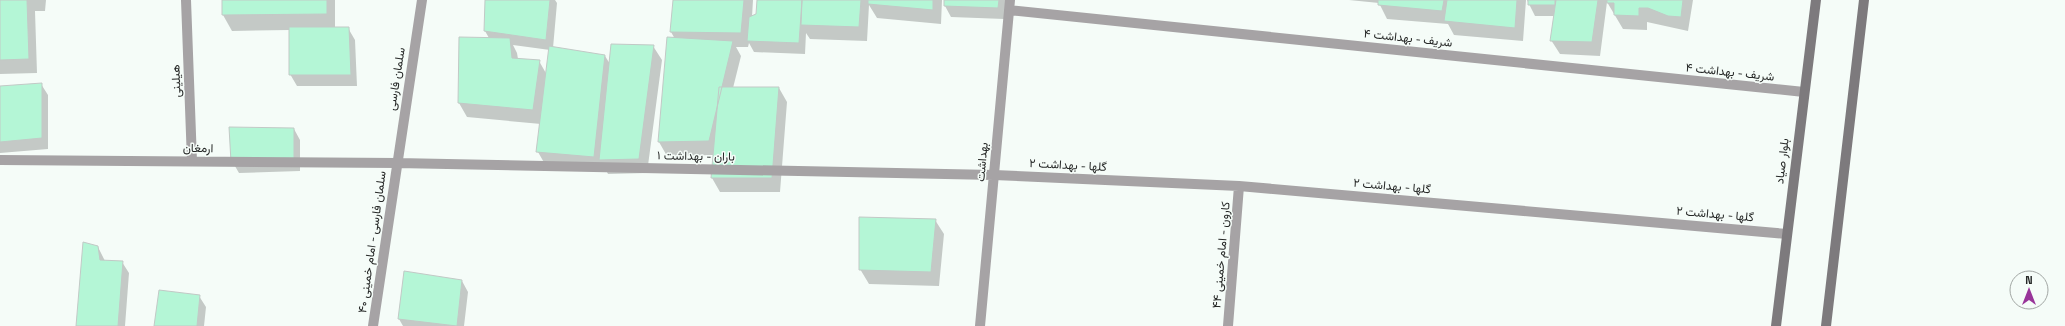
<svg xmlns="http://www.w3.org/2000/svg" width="2065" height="326" font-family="'Space Grotesk',Vazirmatn,sans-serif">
  <rect width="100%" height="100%" fill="#f5fcf8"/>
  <path fill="#0003" fill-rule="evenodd" d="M0,0H46L45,11H35L37,73L0,74Z
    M223,0H335V28H348L355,40L357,86H297L290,74V30L232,31L223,15Z
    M486,0H555L557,3L553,48L605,56L610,64L653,46L662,60L647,173L608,174L603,164L546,166L538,152L541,124L467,117L459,103L489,38L485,31ZM513,45L550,50L547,75L539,61L518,59L517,53Z
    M674,0H753L752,17L757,15L758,0H942L941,24L877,18L869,5L867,41L810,39L806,33L805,54L754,52L749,43L748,47H736L741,56L733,88H779L787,102L780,192H720L712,178L714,155L667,156L659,142L675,39L671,32Z
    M945,0H1007L1004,19L951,17L945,6Z
    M1349,0H1526L1523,41L1454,35L1448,24L1387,19L1379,3Z
    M1527,0H1693L1688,31L1647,22V30L1623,29L1607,2L1600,56L1560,54L1551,40L1554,16H1535Z
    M41,84L48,95V149L0,153V87Z
    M294,129L300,140V171L239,173L232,161Z
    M935,220L944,234L939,286L869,284L860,269Z
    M98,247L105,261L122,262L129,273L125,326H77Z
    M462,281L468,292L464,326H403L399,319Z
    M199,296L206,307L204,326H155Z"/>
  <path fill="#b4f6d6" stroke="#c2c9c6" d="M0,0H27L29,59L0,60Z
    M222,0H327V14L222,15Z
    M485,0H550L546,40L484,31Z
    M673,0H744L741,33L670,32Z
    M757,0H802L799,43L747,41L749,17L756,14Z
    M802,0H861L859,27L801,25Z
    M868,0H933V10L868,4Z
    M944,0H999L998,8L944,6Z
    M1378,0H1444L1442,11L1378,5Z
    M1447,0H1517L1515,28L1444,21Z
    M1528,0H1555V5H1528Z
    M1556,0H1598L1592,42L1550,41Z
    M1607,0H1683L1681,17L1668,16L1648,8H1639V16L1614,15V3H1607Z
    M289,27H349L351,75H289Z
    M459,37L510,38L512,58L540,60L533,110L458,103Z
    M667,37L733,41L709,141L658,142Z
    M611,44L654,45L639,159L599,160Z
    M549,46L605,55L594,157L536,152Z
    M42,83V138L0,142V86Z
    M719,87H779L772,178H711Z
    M229,127L294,128V160L231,162Z
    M859,217L936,219L931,272L859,270Z
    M83,242L98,246L100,260L123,261L118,326H76Z
    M404,271L462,280L457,326L398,319Z
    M159,290L200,295L197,326H154Z"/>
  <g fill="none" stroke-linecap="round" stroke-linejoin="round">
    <path stroke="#a6a3a5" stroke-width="10" d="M186,0L192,161
      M1009,10L1804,92
      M0,160L397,163L994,175L1239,186L1787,234
      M373,326L422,0
      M980,326L1010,0
      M1228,326L1239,186"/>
    <path stroke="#7d7a7d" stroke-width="10" d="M1776,326L1816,0
      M1826,326L1864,0"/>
  </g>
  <g text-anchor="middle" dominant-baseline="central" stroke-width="3" stroke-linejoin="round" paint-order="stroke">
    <g font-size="12" fill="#262827" stroke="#f5fcf8">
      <text transform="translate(1408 38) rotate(6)">شریف - بهداشت ۴</text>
      <text transform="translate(1730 72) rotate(6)">شریف - بهداشت ۴</text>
      <text transform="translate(396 79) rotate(-81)">سلمان فارسی</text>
      <text transform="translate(176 81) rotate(-92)">هیلینی</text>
      <text transform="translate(198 148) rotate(1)">ارمغان</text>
      <text transform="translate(696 156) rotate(1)">باران - بهداشت ۱</text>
      <text transform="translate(1782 161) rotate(-83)">بلوار صیاد</text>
      <text transform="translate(982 162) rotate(-85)">بهداشت</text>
      <text transform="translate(1068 165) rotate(3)">گلها - بهداشت ۲</text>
      <text transform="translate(1392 186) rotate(5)">گلها - بهداشت ۲</text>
      <text transform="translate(1715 214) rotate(5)">گلها - بهداشت ۲</text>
      <text transform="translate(372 242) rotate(-82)">سلمان فارسی - امام خمینی ۴۰</text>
      <text transform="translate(1221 255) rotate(-85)">کارون - امام خمینی ۴۴</text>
    </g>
  </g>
  <g transform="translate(2029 290)"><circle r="19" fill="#f5fcf8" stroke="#a2a7a4"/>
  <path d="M0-3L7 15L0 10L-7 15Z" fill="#983499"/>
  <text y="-6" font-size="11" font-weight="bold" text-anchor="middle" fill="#262827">N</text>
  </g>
</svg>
